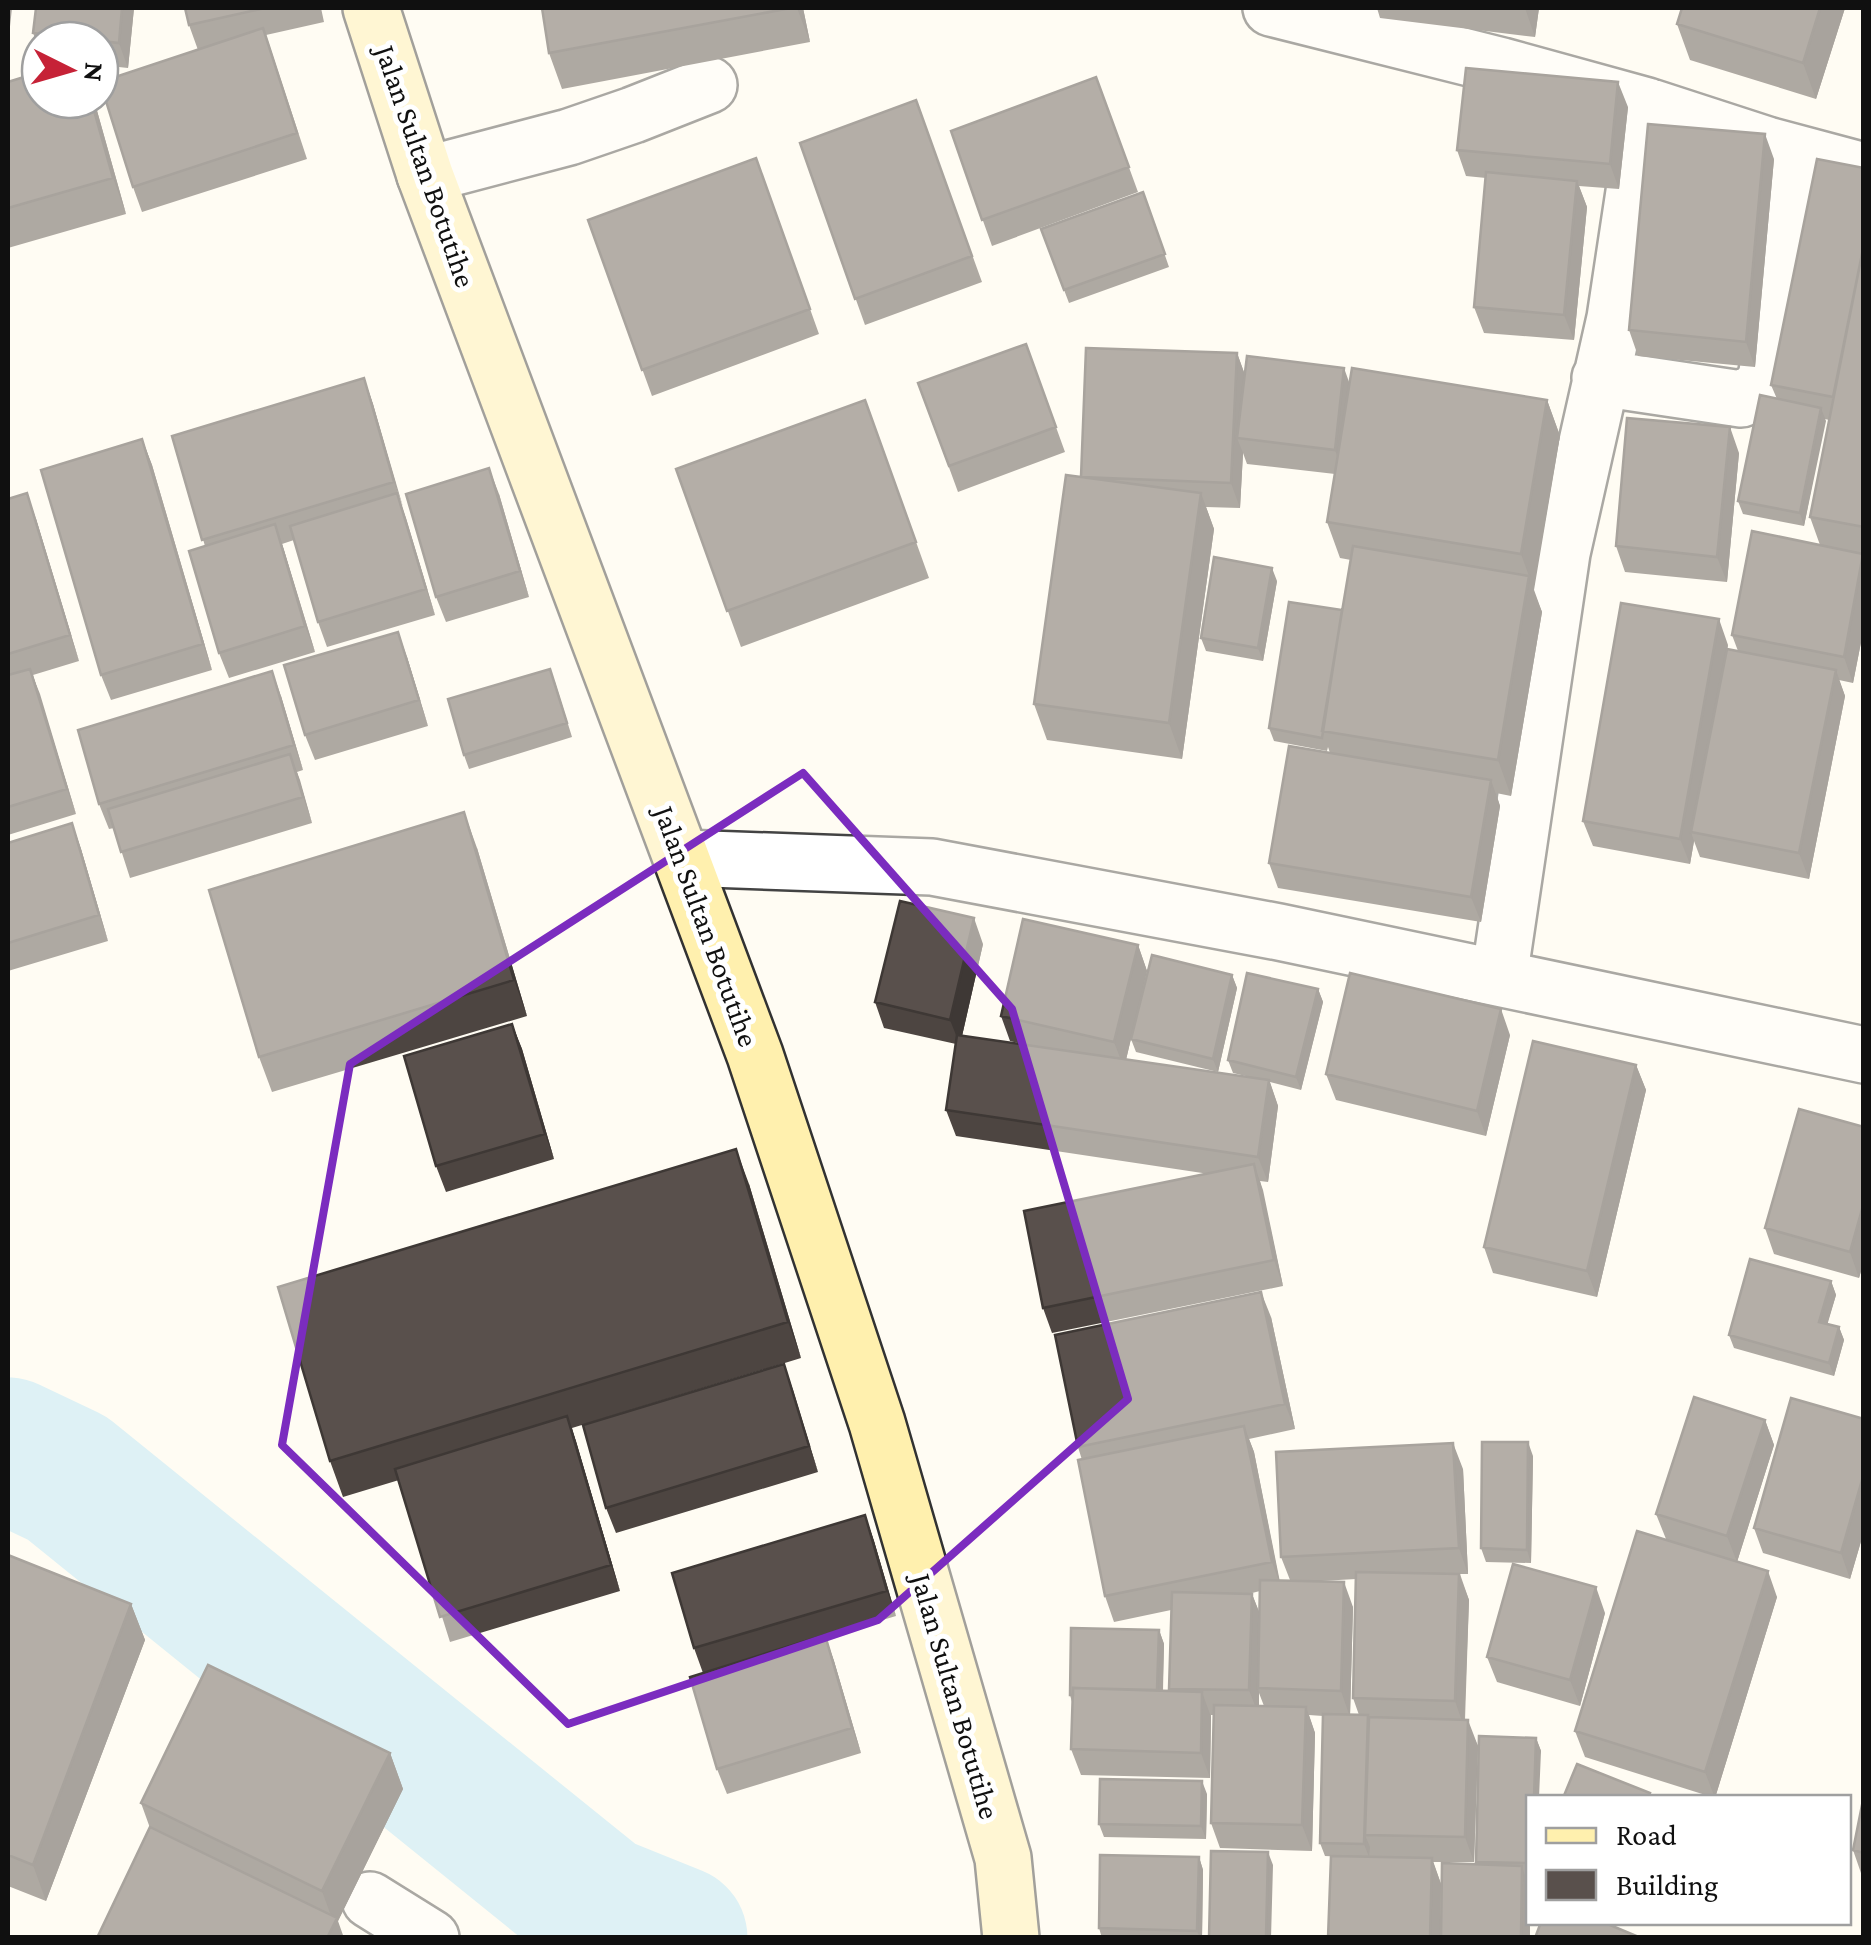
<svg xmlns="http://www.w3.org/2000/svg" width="1871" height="1945" font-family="'Crimson Pro',serif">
  <rect width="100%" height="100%" fill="#fffcf3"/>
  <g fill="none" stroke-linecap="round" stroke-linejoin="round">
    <path stroke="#b5e5f8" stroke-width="145" d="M8,1450L67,1478L598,1907L675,1938"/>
    <defs>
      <path id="minor" d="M1271,8L1502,66L1647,106L1767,145L1864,171
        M425,175L569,137L633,115L709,85
        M1600,378L1741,399L1758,391L1766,378L1803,155
        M682,858L932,867L1279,932L1864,1055
        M1499,978L1562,553L1615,318L1647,106
        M370,1900L431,1938"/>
      <path id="secondary" d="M371,8L425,175L755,1055L877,1423L1003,1858L1011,1938"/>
    </defs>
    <use href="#minor" stroke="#434343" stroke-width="60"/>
    <use href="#secondary" stroke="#323232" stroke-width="60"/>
    <use href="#minor" stroke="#fff" stroke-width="55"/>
    <use href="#secondary" stroke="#fff0ae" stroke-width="55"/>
  </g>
  <path fill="#4d4541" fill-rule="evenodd" d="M134,8L128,68L100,65V40H40V51L33,33Z
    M185,8H321L324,22L266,35L307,159L142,212L133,187L198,50L189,25Z
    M542,8H803L810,42L562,89L549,53Z
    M1377,8H1539L1535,37L1380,18Z
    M1845,8L1816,99L1690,60L1677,24Z
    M1096,77L1138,192L992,246L951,131Z
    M8,82L94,100L126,214L8,248Z
    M916,100L982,282L865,325L800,143Z
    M1628,107L1619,189L1579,186L1587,207L1574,340L1484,333L1474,307L1486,178L1466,176L1457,150Z
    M756,158L819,334L652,396L588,220Z
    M1774,159L1755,367L1638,356L1629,330Z
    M1864,168V627L1853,683L1839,680L1845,696L1809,879L1700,857L1694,841L1690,864L1593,846L1583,821L1728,645L1727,649L1738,651L1732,635L1820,545L1810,517L1829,420L1825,419L1804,526L1743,514L1738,501L1777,399L1771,385Z
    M1143,192L1169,267L1069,303L1041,229Z
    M1026,344L1065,452L958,492L918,383Z
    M1237,353L1245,375L1547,400L1560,436L1533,590L1542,612L1511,796L1496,793L1500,806L1481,922L1278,888L1269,863L1330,753L1328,747L1327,751L1274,741L1269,728L1342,610L1351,560L1340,558L1327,522L1335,474L1247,464L1243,453L1240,508L1206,507L1214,529L1182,759L1047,740L1034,704L1082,477Z
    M364,378L373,404L402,507L435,615L327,647L318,622L294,540L282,544L315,652L229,678L219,653L205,546L172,436Z
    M865,400L929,578L741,647L676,469Z
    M142,439L152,465L212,670L111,700L101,675Z
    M1739,453L1727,582L1625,572L1616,546Z
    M499,494L529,597L446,622L436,597Z
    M8,499L36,519L79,661L33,675L76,814L8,835Z
    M1277,581L1263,661L1206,651L1201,638Z
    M407,657L428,726L315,760L305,735Z
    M555,682L572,737L469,769L464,755Z
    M281,696L303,770L297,772L312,823L130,878L114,828L109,829L99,804Z
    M72,823L81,849L108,941L8,971V843Z
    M477,848L527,1016L272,1092L259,1057Z
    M983,944L962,1036L1026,1045L1010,1041L1001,1016L1138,945L1147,971L1126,1060L1250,1077L1233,1073L1228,1060L1318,989L1323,1002L1301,1090L1270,1082L1278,1106L1268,1182L1260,1181L1283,1286L1052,1333L1043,1308L1209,1174L956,1136L946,1110L956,1044L884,1028L875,1002Z
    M1232,975L1237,988L1218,1072L1136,1052L1131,1039Z
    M512,1024L522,1049L554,1159L446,1192L436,1166Z
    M1510,1035L1486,1136L1336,1100L1326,1074Z
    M1636,1065L1646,1090L1597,1297L1493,1273L1484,1247Z
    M1864,1127V1261L1859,1278L1774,1254L1765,1228Z
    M749,1184L801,1358L572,1428L620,1591L450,1642L399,1480L343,1497L330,1461Z
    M1831,1281L1836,1295L1827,1324L1839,1327L1844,1340L1834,1376L1734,1348L1729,1335Z
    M1271,1317L1295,1429L1249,1439L1254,1452L1279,1580H1290L1281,1557L1463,1469L1468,1574H1460L1469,1600L1465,1720L1478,1746L1474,1862H1433L1441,1884L1440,1938H1328L1345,1857L1325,1856L1320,1843L1323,1716L1309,1715L1315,1733L1312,1851L1220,1848L1211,1823L1214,1715H1211L1210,1778L1081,1775L1071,1749L1072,1702L1070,1695L1159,1630L1164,1644L1163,1691H1169L1171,1610L1114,1622L1105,1596L1082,1460L1078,1447ZM1356,1579L1353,1698L1359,1715H1350L1353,1607L1321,1581ZM1260,1591V1614L1252,1594H1248ZM1259,1693L1264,1706H1259Z
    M784,1364L818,1472L616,1533L606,1508Z
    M1864,1419V1531L1850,1579L1763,1553L1754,1528Z
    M1765,1420L1774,1445L1737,1562L1777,1597L1715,1798L1585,1757L1575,1731L1666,1539L1656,1514Z
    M1533,1456L1531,1563L1486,1562L1481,1548Z
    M865,1515L874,1541L896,1616L825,1637L834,1661L861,1753L727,1794L717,1769L703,1673L694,1648Z
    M8,1555L131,1604L145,1640L46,1901L8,1886Z
    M1605,1613L1580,1706L1497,1682L1487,1657Z
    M1536,1738L1541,1751L1528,1798V1876H1525L1528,1885V1922H1530V1938H1441L1477,1865L1476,1862Z
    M390,1753L403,1789L338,1921L150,1828L141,1803Z
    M1207,1794L1206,1839L1104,1837L1099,1824Z
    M1864,1795V1876H1862L1853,1850Z
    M1199,1857L1203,1870L1202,1938H1102L1099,1928Z"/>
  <path fill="#3e3835" d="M8,8H12L8,45Z
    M122,8H134L128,68L119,43Z
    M797,8H803L810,42Z
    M1525,8H1539L1535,37Z
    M1820,8H1845L1816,99L1803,63Z
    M1618,82L1628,107L1619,189L1610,164Z
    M91,100H94L126,214L113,178Z
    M1765,134L1774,159L1755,367L1746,342Z
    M1577,181L1587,207L1574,340L1564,315Z
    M1237,353L1246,378L1237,438L1243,453L1240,508L1231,483Z
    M1344,368L1353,393L1344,475L1335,450Z
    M364,378L373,404L403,507L394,482Z
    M1547,400L1560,436L1534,590L1521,554Z
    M1821,408L1826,421L1804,526L1800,513Z
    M1730,427L1739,453L1727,582L1717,557Z
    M142,439L152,465L212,670L203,644Z
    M489,468L499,494L529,597L520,571Z
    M27,493L36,519L79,661L70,635Z
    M397,493L406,518L435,615L426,589Z
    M1201,493L1214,529L1182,759L1169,723Z
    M275,524L284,550L315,652L305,626Z
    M1863,554L1864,627L1853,683L1844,657Z
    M1272,568L1277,581L1263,661L1258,648Z
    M1529,576L1542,612L1511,796L1498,760Z
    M1719,619L1728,645L1695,833L1691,832L1694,841L1690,864L1680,839Z
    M398,632L407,657L428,726L419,700Z
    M30,669L40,694L76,814L67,789Z
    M1836,670L1845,696L1809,879L1799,853Z
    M272,671L281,696L303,770L294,745Z
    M290,754L300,780L312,823L303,797Z
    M1491,780L1500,806L1481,922L1471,897Z
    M464,812L477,848L527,1016L514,980Z
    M72,823L81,849L108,941L99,915Z
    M974,918L983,944L960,1045L950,1020Z
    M1138,945L1147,971L1124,1068L1114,1042Z
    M1232,975L1237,988L1218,1072L1213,1059Z
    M1318,989L1323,1002L1301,1090L1296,1077Z
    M1501,1009L1510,1035L1486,1136L1477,1111Z
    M512,1024L522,1049L554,1159L545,1134Z
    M1636,1065L1646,1090L1597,1297L1587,1271Z
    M1269,1080L1278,1106L1268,1182L1258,1157Z
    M736,1149L749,1184L801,1358L788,1322Z
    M1254,1164L1263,1190L1283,1286L1274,1260Z
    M1864,1202V1261L1859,1278L1850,1252Z
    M1831,1281L1836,1295L1824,1336L1819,1322Z
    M1261,1292L1271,1317L1295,1429L1285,1404Z
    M1839,1327L1844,1340L1834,1376L1829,1363Z
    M784,1364L793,1390L818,1472L809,1446Z
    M567,1416L576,1441L620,1591L611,1565Z
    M1765,1420L1774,1445L1737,1562L1727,1536Z
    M1244,1426L1254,1452L1281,1587L1272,1562Z
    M1528,1442L1533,1456L1531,1563L1527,1550Z
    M1453,1443L1463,1469L1468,1574L1459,1548Z
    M1864,1473V1531L1850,1579L1841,1553Z
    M865,1515L874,1541L896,1616L887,1591Z
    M1768,1571L1777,1597L1715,1798L1705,1772Z
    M1459,1574L1469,1600L1464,1727L1455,1701Z
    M1344,1582L1353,1607L1350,1717L1341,1691Z
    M1596,1587L1605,1613L1580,1706L1570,1680Z
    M1252,1594L1262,1620L1258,1688L1259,1693V1716L1249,1690Z
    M131,1604L145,1640L46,1901L33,1865Z
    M1159,1630L1164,1644L1162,1710L1157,1697Z
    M825,1635L834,1661L861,1753L852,1728Z
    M1202,1692L1211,1717L1210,1778L1201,1753Z
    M1306,1707L1315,1733L1312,1851L1302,1825Z
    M1468,1720L1478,1746L1474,1862L1465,1837Z
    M1536,1738L1541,1751L1539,1798H1534Z
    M390,1753L403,1789L338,1921L344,1938H327L334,1924L322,1891Z
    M1202,1781L1207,1794L1206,1839L1201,1826Z
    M1365,1835L1370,1847L1369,1857L1364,1844Z
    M1268,1852L1273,1865L1271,1938H1266Z
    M1199,1857L1203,1870L1202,1938H1200L1197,1931Z
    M1432,1858L1441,1884L1440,1938H1430Z
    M1522,1866L1528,1885L1530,1938H1521Z"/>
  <path fill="#59504c" stroke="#3e3835" stroke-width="2.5" d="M36,8H122L119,43L33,33Z
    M185,8H265L189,25Z
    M542,8H791L549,53Z
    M1682,8H1820L1803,63L1677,24Z
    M263,28L297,133L133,187L100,82Z
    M1466,68L1618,82L1610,164L1457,150Z
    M40,72V100H91L113,178L8,208V82Z
    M1096,77L1129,167L982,220L951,131Z
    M916,100L972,256L855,299L800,143Z
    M1648,124L1765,134L1746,342L1629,330Z
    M756,158L810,309L642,370L588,220Z
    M1817,159L1864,168V244L1833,397L1771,385Z
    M1486,172L1577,181L1564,315L1474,307Z
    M1143,192L1165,254L1064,290L1041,229Z
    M1864,244V527L1810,517Z
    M1026,344L1056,427L949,466L918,383Z
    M1086,348L1237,353L1231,483L1081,477Z
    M1247,356L1344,368L1335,450L1237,438Z
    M1352,368L1547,400L1521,554L1327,522Z
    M364,378L394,482L202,540L172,436Z
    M1760,395L1821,408L1800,513L1738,501Z
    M865,400L916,542L727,611L676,469Z
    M1627,418L1730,427L1717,557L1616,546Z
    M142,439L203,644L101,675L41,470Z
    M489,468L520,571L436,597L406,494Z
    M1066,475L1201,493L1169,723L1034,704Z
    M27,493L70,635L8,654V499Z
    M397,493L426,589L318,622L290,526Z
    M275,524L305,626L219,653L189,551Z
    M1752,531L1863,554L1844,657L1732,635Z
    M1353,546L1529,576L1498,760L1322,731Z
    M1214,557L1272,568L1258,648L1201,638Z
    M1289,602L1342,610L1322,738L1269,728Z
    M1621,603L1719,619L1680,839L1583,821Z
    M398,632L419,700L305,735L284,665Z
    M1727,649L1836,670L1799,853L1691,832Z
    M30,669L67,789L8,807V675Z
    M550,669L567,723L464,755L448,699Z
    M272,671L294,745L99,804L78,730Z
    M1289,746L1491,780L1471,897L1269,863Z
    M290,754L303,797L121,852L108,809Z
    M464,812L514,980L259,1057L209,890Z
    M72,823L99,915L8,943V843Z
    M900,901L974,918L950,1020L875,1002Z
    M1023,919L1138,945L1114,1042L1001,1016Z
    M1152,955L1232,975L1213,1059L1131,1039Z
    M1247,973L1318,989L1296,1077L1228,1060Z
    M1350,973L1501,1009L1477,1111L1326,1074Z
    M512,1024L545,1134L436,1166L404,1056Z
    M957,1035L1269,1080L1258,1157L946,1110Z
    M1533,1041L1636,1065L1587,1271L1484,1247Z
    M1799,1109L1864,1127V1202L1850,1252L1765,1228Z
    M736,1149L788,1322L330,1461L278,1287Z
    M1254,1164L1274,1260L1043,1308L1024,1211Z
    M1750,1259L1831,1281L1819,1322L1839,1327L1829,1363L1729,1335Z
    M1261,1292L1285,1404L1078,1447L1055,1335Z
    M784,1364L809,1446L606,1508L583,1425Z
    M1694,1397L1765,1420L1727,1536L1656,1514Z
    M1791,1398L1864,1419V1473L1841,1553L1754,1528Z
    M567,1416L611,1565L440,1617L395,1469Z
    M1244,1426L1272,1562L1105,1596L1078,1460Z
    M1482,1442H1528L1527,1550L1481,1548Z
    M1453,1443L1459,1548L1281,1557L1276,1452Z
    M865,1515L887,1591L694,1648L672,1573Z
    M1637,1531L1768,1571L1705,1772L1575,1731Z
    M8,1555L131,1604L33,1865L8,1855Z
    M1513,1564L1596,1587L1570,1680L1487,1657Z
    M1356,1572L1459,1574L1455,1701L1353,1698Z
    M1260,1580L1344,1582L1341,1691L1258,1688Z
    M1172,1592L1252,1594L1249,1690L1169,1689Z
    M1071,1628L1159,1630L1157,1690L1073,1688V1695H1070Z
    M825,1635L852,1728L717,1769L690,1677Z
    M208,1665L390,1753L322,1891L141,1803Z
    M1073,1688L1202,1692L1201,1753L1071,1749Z
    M1214,1705L1306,1707L1302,1825L1211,1823Z
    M1323,1714L1368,1715L1364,1844L1320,1843Z
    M1369,1717L1468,1720L1465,1837L1365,1835Z
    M1479,1736L1536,1738L1534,1798H1528V1863L1476,1862Z
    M1577,1764L1650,1793L1648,1798H1563Z
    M1100,1779L1202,1781L1201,1826L1099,1824Z
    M1864,1795V1853L1853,1850Z
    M150,1827L337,1918L327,1938H97Z
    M1211,1851L1268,1852L1266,1938H1209Z
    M1100,1855L1199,1857L1197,1931L1099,1928Z
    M1331,1856L1432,1858L1430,1938H1328Z
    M1442,1863L1522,1866L1521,1938H1441Z
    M1541,1922H1603L1641,1938H1535Z"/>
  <path d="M0 0H1871V1945H0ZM803,773L1012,1009L1128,1399L878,1620L568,1724L282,1445L350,1064Z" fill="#fffcf3" fill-opacity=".55" fill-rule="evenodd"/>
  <path fill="none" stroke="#7b2cbf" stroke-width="8" stroke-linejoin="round" d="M803,773L1012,1009L1128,1399L878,1620L568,1724L282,1445L350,1064Z"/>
  <g text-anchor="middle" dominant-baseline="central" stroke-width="10" stroke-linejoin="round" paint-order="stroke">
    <g font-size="30" fill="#101010" stroke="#fff">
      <text transform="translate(426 166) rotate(71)">Jalan Sultan Botutihe</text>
      <text transform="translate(707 926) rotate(70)">Jalan Sultan Botutihe</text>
      <text transform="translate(956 1696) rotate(74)">Jalan Sultan Botutihe</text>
    </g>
  </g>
  <rect width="1871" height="1945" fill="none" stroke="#101010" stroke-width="20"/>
  <rect x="1526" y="1795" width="325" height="130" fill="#ffffff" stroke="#9f9f9f" stroke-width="2.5"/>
  <rect x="1546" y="1828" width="50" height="15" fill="#fff0ae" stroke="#9f9f9f" stroke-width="2.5"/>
  <text x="1616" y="1845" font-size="30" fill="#101010">Road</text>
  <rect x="1546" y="1870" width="50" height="30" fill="#59504c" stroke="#9f9f9f" stroke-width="2.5"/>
  <text x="1616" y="1895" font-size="30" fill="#101010">Building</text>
  <g transform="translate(70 70) rotate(95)"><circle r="48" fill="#ffffff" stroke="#9f9f9f" stroke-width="2.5"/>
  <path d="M0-8L18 38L0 25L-18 38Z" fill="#c62237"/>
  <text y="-15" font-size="28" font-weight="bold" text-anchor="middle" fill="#101010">N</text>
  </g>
</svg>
